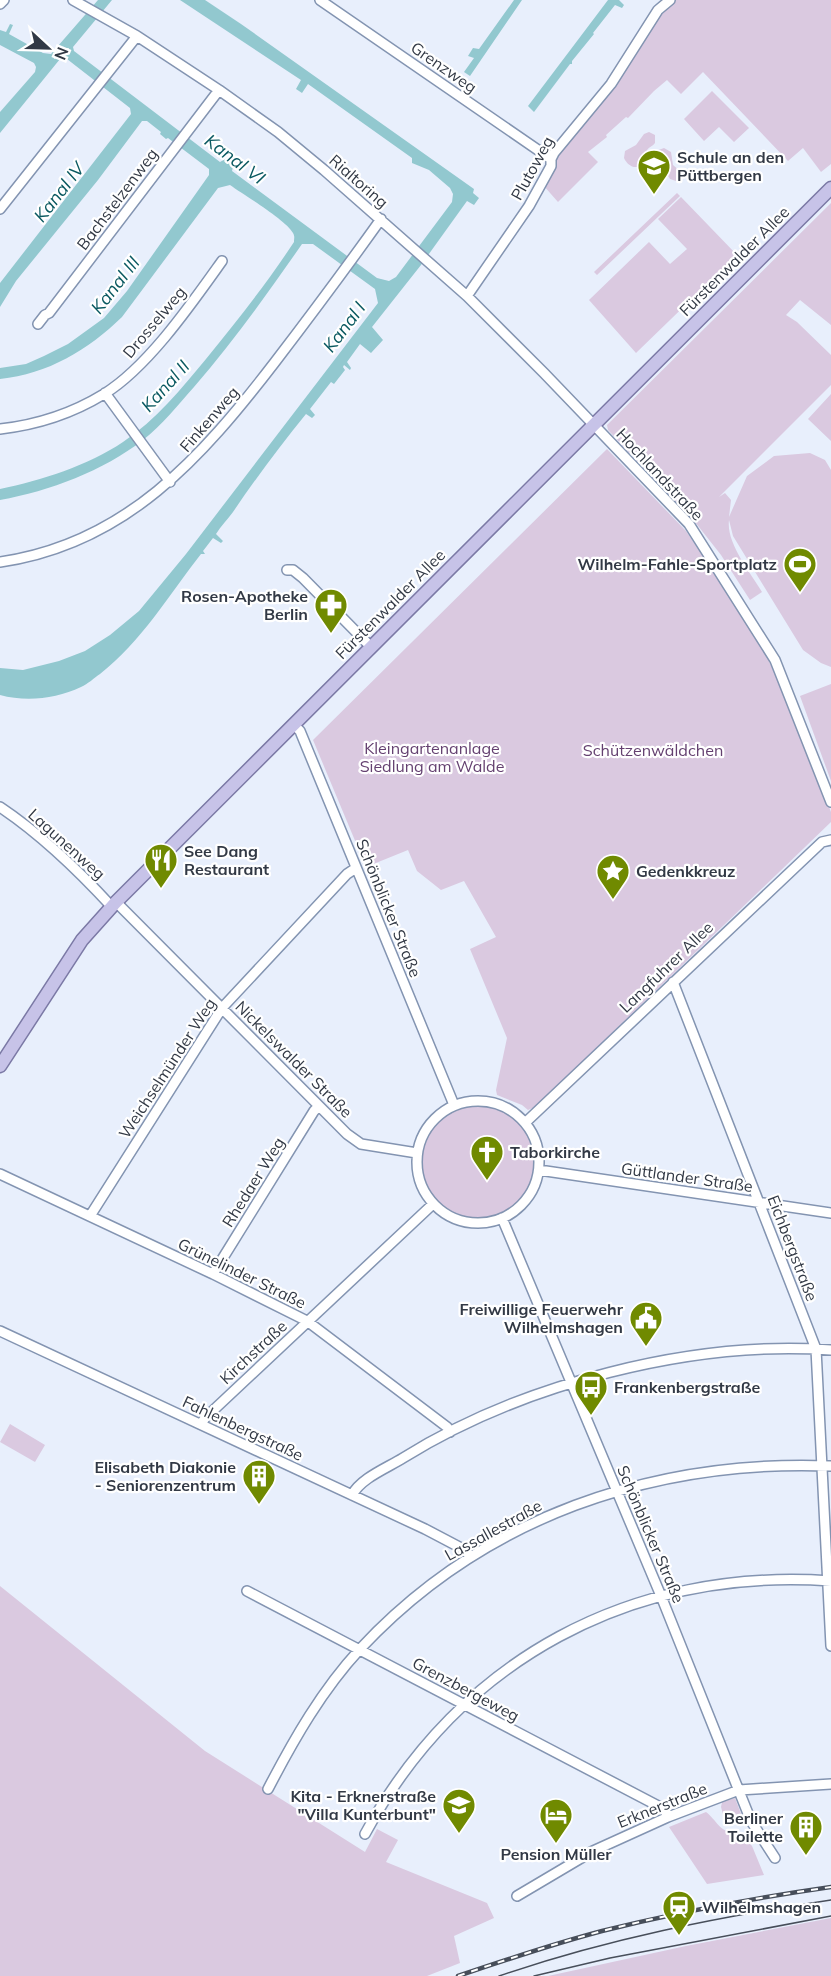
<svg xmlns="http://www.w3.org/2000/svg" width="831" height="1976" font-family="Mulish,sans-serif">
  <rect width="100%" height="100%" fill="#e8effc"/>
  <path fill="#dac9e0" d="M676,0H831V164L821,172L803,148L788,161L703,72L681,94L667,80L654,91L628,118L626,117L606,135L607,137L588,152L598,162L558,202L543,185L561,149L657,19Z
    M712,91L749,128L734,142L719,127L704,141L684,119Z
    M649,132L655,135V143C653,146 649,147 647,150C644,153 645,157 644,160C639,172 628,167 624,158L625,151L636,145L644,134Z
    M664,148L671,152L673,165L680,171V177L676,181L670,179L663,168L654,159L656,151Z
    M677,193L680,196L597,275L594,272Z
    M681,197L737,255L636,353L589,300L649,242L670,264L687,249L658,219Z
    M831,203V325L800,300L786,315L797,322L831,355V385L719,497L725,493L731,500L729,517L747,476L774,456L810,453L825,460L831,470V667L821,663L803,650L733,536L729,520C726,543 750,572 762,592L750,600L721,555L695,522L608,430L607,425Z
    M831,394V441L808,419Z
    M607,449L686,531L742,612L767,657L788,702L831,812V822L535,1107L528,1110L522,1105L497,1095L496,1090L507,1038L470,949L496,937L464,881L441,890L417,871L408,850L366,867L313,740Z
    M831,684V781L800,696Z
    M422 1162a56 56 0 1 1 112 0a56 56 0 1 1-112 0Z
    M10,1424L45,1445L35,1462L0,1442Z
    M0,1586L205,1751L365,1852L377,1829L398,1840L386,1862L487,1903L494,1918L454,1936L460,1963L427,1976H0Z
    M735,1798L743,1819L735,1823L724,1818L721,1807L722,1802Z
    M706,1812C718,1821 720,1835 739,1832L752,1846L764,1875L707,1884L669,1827Z
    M831,1918V1976H548L686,1946Z"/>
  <path fill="#92c8cf" d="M98,0H112L73,47L74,51L220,162L227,158L234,162L232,171L377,278L389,281L396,277L452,202L453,194L450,188L429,170L412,163V158L308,84L302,93L296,89L301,80L180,0H205L241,24L474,189L473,193L479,198L474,205L467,201L421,265L372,327L383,340L371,353L360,344L347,362L351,368L350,370L344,365L343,367L345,370L334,384L331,382L310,409L315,415L312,418L306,414C280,446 256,478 233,512C227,520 221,526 216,534L223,541L221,543L213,538L203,551L205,554H201C169,595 141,642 100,674C94,678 88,684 81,687C56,699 26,702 0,695V668L23,670L59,661L85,651L110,635L139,611L186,554L378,303L375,289L313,244H302C268,293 233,342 194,387C178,405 162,425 143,440C103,471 50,491 0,500V489C42,480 87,466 123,442C156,420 181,389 206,359C237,321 267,283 294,242C294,237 295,237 293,233C286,220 244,195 230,185L218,188L122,317C88,350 48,374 0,379V368L26,364L44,356L68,344L104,318L127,291L209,175V169L168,138L166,139L160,134L161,132L147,121H142L98,180L16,281L0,307V283L131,114L130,108L67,59H60L0,133V112L35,72L36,67L34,63L0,45V30L6,32L10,24L13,25L9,34L43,53L51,54Z
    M514,0H522L470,76L464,72L474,58L468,56L473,48L479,49Z
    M608,0H619L624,5L622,8L615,5L593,33L594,34L572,61V64H570L534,112L528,106Z"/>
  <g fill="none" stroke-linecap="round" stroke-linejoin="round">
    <defs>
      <path id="minor" d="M73,0L137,36L219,90L278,132L324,170L467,296L544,373L689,524L775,660L831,802
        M320,0L551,159
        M0,4L4,0
        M0,209L137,36
        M467,296L529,206L551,166V159L554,153L611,84L658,10L670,0
        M38,324L45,315L49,313L219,90
        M105,393L170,482
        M0,429C36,425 73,413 104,394C148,367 192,303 222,261
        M0,562C126,544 202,457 275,362C311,315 346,268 381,219
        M287,570H293L303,578L371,647
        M293,724L300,731L454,1105
        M0,807C42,835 78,870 112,907
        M116,902L347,1134L361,1144L417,1153
        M673,982L816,1349L831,1646
        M417 1162a61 61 0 1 1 122 0a61 61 0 1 1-122 0Z
        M526,1122L822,842L831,840
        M539,1170L831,1213
        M0,1174L213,1274L307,1321L447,1427L450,1432
        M90,1216L222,1008L347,874L356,868
        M502,1218L661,1596L751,1821L775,1858
        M213,1274L314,1111L319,1106
        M0,1331L425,1529L465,1550L470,1557
        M201,1424L205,1418L433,1204
        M352,1495C361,1478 387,1468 403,1458C522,1384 691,1340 831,1350
        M247,1591L664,1809L668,1817
        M268,1789C294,1739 322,1690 360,1649C483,1517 653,1459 831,1466
        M365,1834C460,1659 632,1567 831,1581
        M517,1896L593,1851L668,1817L739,1790L831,1784"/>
      <path id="major" d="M0,1066L82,940L116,902L831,188"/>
    </defs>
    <use href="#minor" stroke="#8394b1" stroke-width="12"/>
    <use href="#major" stroke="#7b79a5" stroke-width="15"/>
    <use href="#minor" stroke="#fff" stroke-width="9"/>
    <use href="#major" stroke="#c7c3e8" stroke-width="12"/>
    <path stroke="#474e5a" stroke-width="1.5" d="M499,1976C607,1939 718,1917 831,1900
      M534,1976L610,1958L831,1916"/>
    <defs>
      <path id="rail" d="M458,1976C505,1960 553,1944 602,1931C678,1912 754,1898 831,1887"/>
    </defs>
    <use href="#rail" stroke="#474e5a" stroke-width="4.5"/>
    <use href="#rail" stroke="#fff" stroke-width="2" stroke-dasharray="7" stroke-linecap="butt"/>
  </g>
  <defs>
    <symbol id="school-pin" viewBox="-11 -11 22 30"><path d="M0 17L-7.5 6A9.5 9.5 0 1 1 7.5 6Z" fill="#708a00" stroke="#fff"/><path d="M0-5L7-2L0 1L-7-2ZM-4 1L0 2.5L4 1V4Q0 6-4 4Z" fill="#fff"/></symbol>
    <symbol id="stadium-pin" viewBox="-11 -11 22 30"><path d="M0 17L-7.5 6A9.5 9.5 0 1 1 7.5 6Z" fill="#708a00" stroke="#fff"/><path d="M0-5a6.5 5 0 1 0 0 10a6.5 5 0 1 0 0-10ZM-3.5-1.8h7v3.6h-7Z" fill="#fff"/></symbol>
    <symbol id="pharmacy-pin" viewBox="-11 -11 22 30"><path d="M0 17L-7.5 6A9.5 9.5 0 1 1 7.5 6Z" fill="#708a00" stroke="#fff"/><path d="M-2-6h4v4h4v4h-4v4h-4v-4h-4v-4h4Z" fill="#fff"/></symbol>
    <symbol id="restaurant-pin" viewBox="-11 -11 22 30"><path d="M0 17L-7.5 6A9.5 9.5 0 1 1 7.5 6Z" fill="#708a00" stroke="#fff"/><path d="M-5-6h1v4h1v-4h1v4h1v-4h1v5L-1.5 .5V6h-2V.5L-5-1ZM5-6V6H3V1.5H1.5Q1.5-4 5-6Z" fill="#fff"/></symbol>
    <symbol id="sight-pin" viewBox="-11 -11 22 30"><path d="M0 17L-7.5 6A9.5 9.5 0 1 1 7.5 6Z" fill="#708a00" stroke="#fff"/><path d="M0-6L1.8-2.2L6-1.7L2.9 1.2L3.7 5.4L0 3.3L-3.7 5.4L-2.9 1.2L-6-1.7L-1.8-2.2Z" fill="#fff"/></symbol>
    <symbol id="church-pin" viewBox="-11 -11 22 30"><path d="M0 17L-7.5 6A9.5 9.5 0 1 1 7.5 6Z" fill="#708a00" stroke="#fff"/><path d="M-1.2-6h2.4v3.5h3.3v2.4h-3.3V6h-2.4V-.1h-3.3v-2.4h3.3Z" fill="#fff"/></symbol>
    <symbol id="civic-pin" viewBox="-11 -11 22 30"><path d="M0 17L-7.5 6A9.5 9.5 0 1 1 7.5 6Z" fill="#708a00" stroke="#fff"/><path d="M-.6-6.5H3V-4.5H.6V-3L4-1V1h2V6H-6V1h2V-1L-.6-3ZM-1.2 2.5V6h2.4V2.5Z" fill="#fff"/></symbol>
    <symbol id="bus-pin" viewBox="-11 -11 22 30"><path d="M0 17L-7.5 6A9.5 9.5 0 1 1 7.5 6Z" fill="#708a00" stroke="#fff"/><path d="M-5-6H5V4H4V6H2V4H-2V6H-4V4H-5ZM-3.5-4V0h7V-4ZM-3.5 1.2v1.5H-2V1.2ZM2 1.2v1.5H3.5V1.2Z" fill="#fff"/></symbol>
    <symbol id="building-pin" viewBox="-11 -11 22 30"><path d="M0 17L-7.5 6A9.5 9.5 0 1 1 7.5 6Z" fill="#708a00" stroke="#fff"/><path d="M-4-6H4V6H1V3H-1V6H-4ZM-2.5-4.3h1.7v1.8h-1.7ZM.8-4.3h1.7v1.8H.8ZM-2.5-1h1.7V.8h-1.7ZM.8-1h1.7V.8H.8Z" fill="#fff"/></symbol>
    <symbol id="hotel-pin" viewBox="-11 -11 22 30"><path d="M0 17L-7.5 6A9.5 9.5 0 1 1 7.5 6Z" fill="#708a00" stroke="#fff"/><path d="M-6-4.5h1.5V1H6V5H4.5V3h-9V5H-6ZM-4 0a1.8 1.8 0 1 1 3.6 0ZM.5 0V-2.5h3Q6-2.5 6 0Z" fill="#fff"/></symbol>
    <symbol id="station-pin" viewBox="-11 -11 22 30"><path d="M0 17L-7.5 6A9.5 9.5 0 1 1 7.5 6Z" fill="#708a00" stroke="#fff"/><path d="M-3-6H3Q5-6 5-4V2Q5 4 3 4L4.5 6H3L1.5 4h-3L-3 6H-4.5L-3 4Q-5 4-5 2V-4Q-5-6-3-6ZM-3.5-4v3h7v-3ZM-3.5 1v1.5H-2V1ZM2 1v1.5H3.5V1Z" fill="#fff"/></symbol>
  </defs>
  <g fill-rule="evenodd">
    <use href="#school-pin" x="635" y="147" width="38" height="52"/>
    <use href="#stadium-pin" x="781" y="545" width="38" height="52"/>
    <use href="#pharmacy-pin" x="312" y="586" width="38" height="52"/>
    <use href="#restaurant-pin" x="142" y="841" width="38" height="52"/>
    <use href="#sight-pin" x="594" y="852" width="38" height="52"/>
    <use href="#church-pin" x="468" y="1133" width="38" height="52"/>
    <use href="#civic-pin" x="627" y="1299" width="38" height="52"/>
    <use href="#bus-pin" x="572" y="1368" width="38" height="52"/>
    <use href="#building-pin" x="240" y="1457" width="38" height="52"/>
    <use href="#school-pin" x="440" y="1786" width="38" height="52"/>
    <use href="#hotel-pin" x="537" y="1796" width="38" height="52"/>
    <use href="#building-pin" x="787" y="1808" width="38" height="52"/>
    <use href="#station-pin" x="660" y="1888" width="38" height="52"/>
  </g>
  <g text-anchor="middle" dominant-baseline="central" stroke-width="4.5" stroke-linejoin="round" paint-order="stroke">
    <g font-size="16" fill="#323945" stroke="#fff">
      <text transform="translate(444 67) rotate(35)">Grenzweg</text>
      <text transform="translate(532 168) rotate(-61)">Plutoweg</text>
      <text transform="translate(359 181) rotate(41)">Rialtoring</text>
      <text transform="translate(117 199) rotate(-53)">Bachstelzenweg</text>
      <text transform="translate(734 261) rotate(-45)">Fürstenwalder Allee</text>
      <text transform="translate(154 322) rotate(-50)">Drosselweg</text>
      <text transform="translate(209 419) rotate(-49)">Finkenweg</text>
      <text transform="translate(660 474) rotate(47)">Hochlandstraße</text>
      <text transform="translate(390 604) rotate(-45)">Fürstenwalder Allee</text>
      <text transform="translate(67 844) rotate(42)">Lagunenweg</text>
      <text transform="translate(389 908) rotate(68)">Schönblicker Straße</text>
      <text transform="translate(666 967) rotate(-44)">Langfuhrer Allee</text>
      <text transform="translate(294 1059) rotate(45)">Nickelswalder Straße</text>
      <text transform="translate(167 1068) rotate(-57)">Weichselmünder Weg</text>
      <text transform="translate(687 1177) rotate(8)">Güttlander Straße</text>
      <text transform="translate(253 1182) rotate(-58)">Rhedaer Weg</text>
      <text transform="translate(793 1248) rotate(69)">Eichbergstraße</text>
      <text transform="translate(242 1273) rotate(26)">Grünelinder Straße</text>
      <text transform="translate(253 1352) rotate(-43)">Kirchstraße</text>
      <text transform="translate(243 1428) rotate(25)">Fahlenbergstraße</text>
      <text transform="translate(493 1530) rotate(-29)">Lassallestraße</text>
      <text transform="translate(651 1534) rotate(67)">Schönblicker Straße</text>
      <text transform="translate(466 1689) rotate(28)">Grenzbergeweg</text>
      <text transform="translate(662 1805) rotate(-22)">Erknerstraße</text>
    </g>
    <g font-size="16" font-weight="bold" fill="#323945" stroke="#fff" text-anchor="start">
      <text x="677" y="157">Schule an den<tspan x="677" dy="18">Püttbergen</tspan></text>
      <text x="777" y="564" text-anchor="end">Wilhelm-Fahle-Sportplatz</text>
      <text x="308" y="596" text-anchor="end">Rosen-Apotheke<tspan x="308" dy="18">Berlin</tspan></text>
      <text x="184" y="851">See Dang<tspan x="184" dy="18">Restaurant</tspan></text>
      <text x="636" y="871">Gedenkkreuz</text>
      <text x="510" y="1152">Taborkirche</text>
      <text x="623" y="1309" text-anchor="end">Freiwillige Feuerwehr<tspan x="623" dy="18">Wilhelmshagen</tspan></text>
      <text x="614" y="1387">Frankenbergstraße</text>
      <text x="236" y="1467" text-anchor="end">Elisabeth Diakonie<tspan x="236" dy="18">- Seniorenzentrum</tspan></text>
      <text x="436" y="1796" text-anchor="end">Kita - Erknerstraße<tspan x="436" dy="18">"Villa Kunterbunt"</tspan></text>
      <text x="783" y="1818" text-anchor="end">Berliner<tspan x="783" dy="18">Toilette</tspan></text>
      <text x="556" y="1854" text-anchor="middle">Pension Müller</text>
      <text x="702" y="1907">Wilhelmshagen</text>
    </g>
    <g font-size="16" fill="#644070" stroke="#fff">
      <text x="432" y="748">Kleingartenanlage<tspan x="432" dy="18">Siedlung am Walde</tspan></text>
      <text x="653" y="750">Schützenwäldchen</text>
    </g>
    <g font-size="18" font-style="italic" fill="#0a5961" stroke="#fff">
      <text transform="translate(235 159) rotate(37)">Kanal VI</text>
      <text transform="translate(59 192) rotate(-52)">Kanal IV</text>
      <text transform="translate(115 285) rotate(-52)">Kanal III</text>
      <text transform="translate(344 327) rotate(-53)">Kanal I</text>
      <text transform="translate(165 386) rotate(-48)">Kanal II</text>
    </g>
  </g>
  <g transform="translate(48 48) rotate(112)" stroke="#ffffff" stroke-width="4.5" paint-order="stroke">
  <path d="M0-4.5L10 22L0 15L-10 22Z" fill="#323945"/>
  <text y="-9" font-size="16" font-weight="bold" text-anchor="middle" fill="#323945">N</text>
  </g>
</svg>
